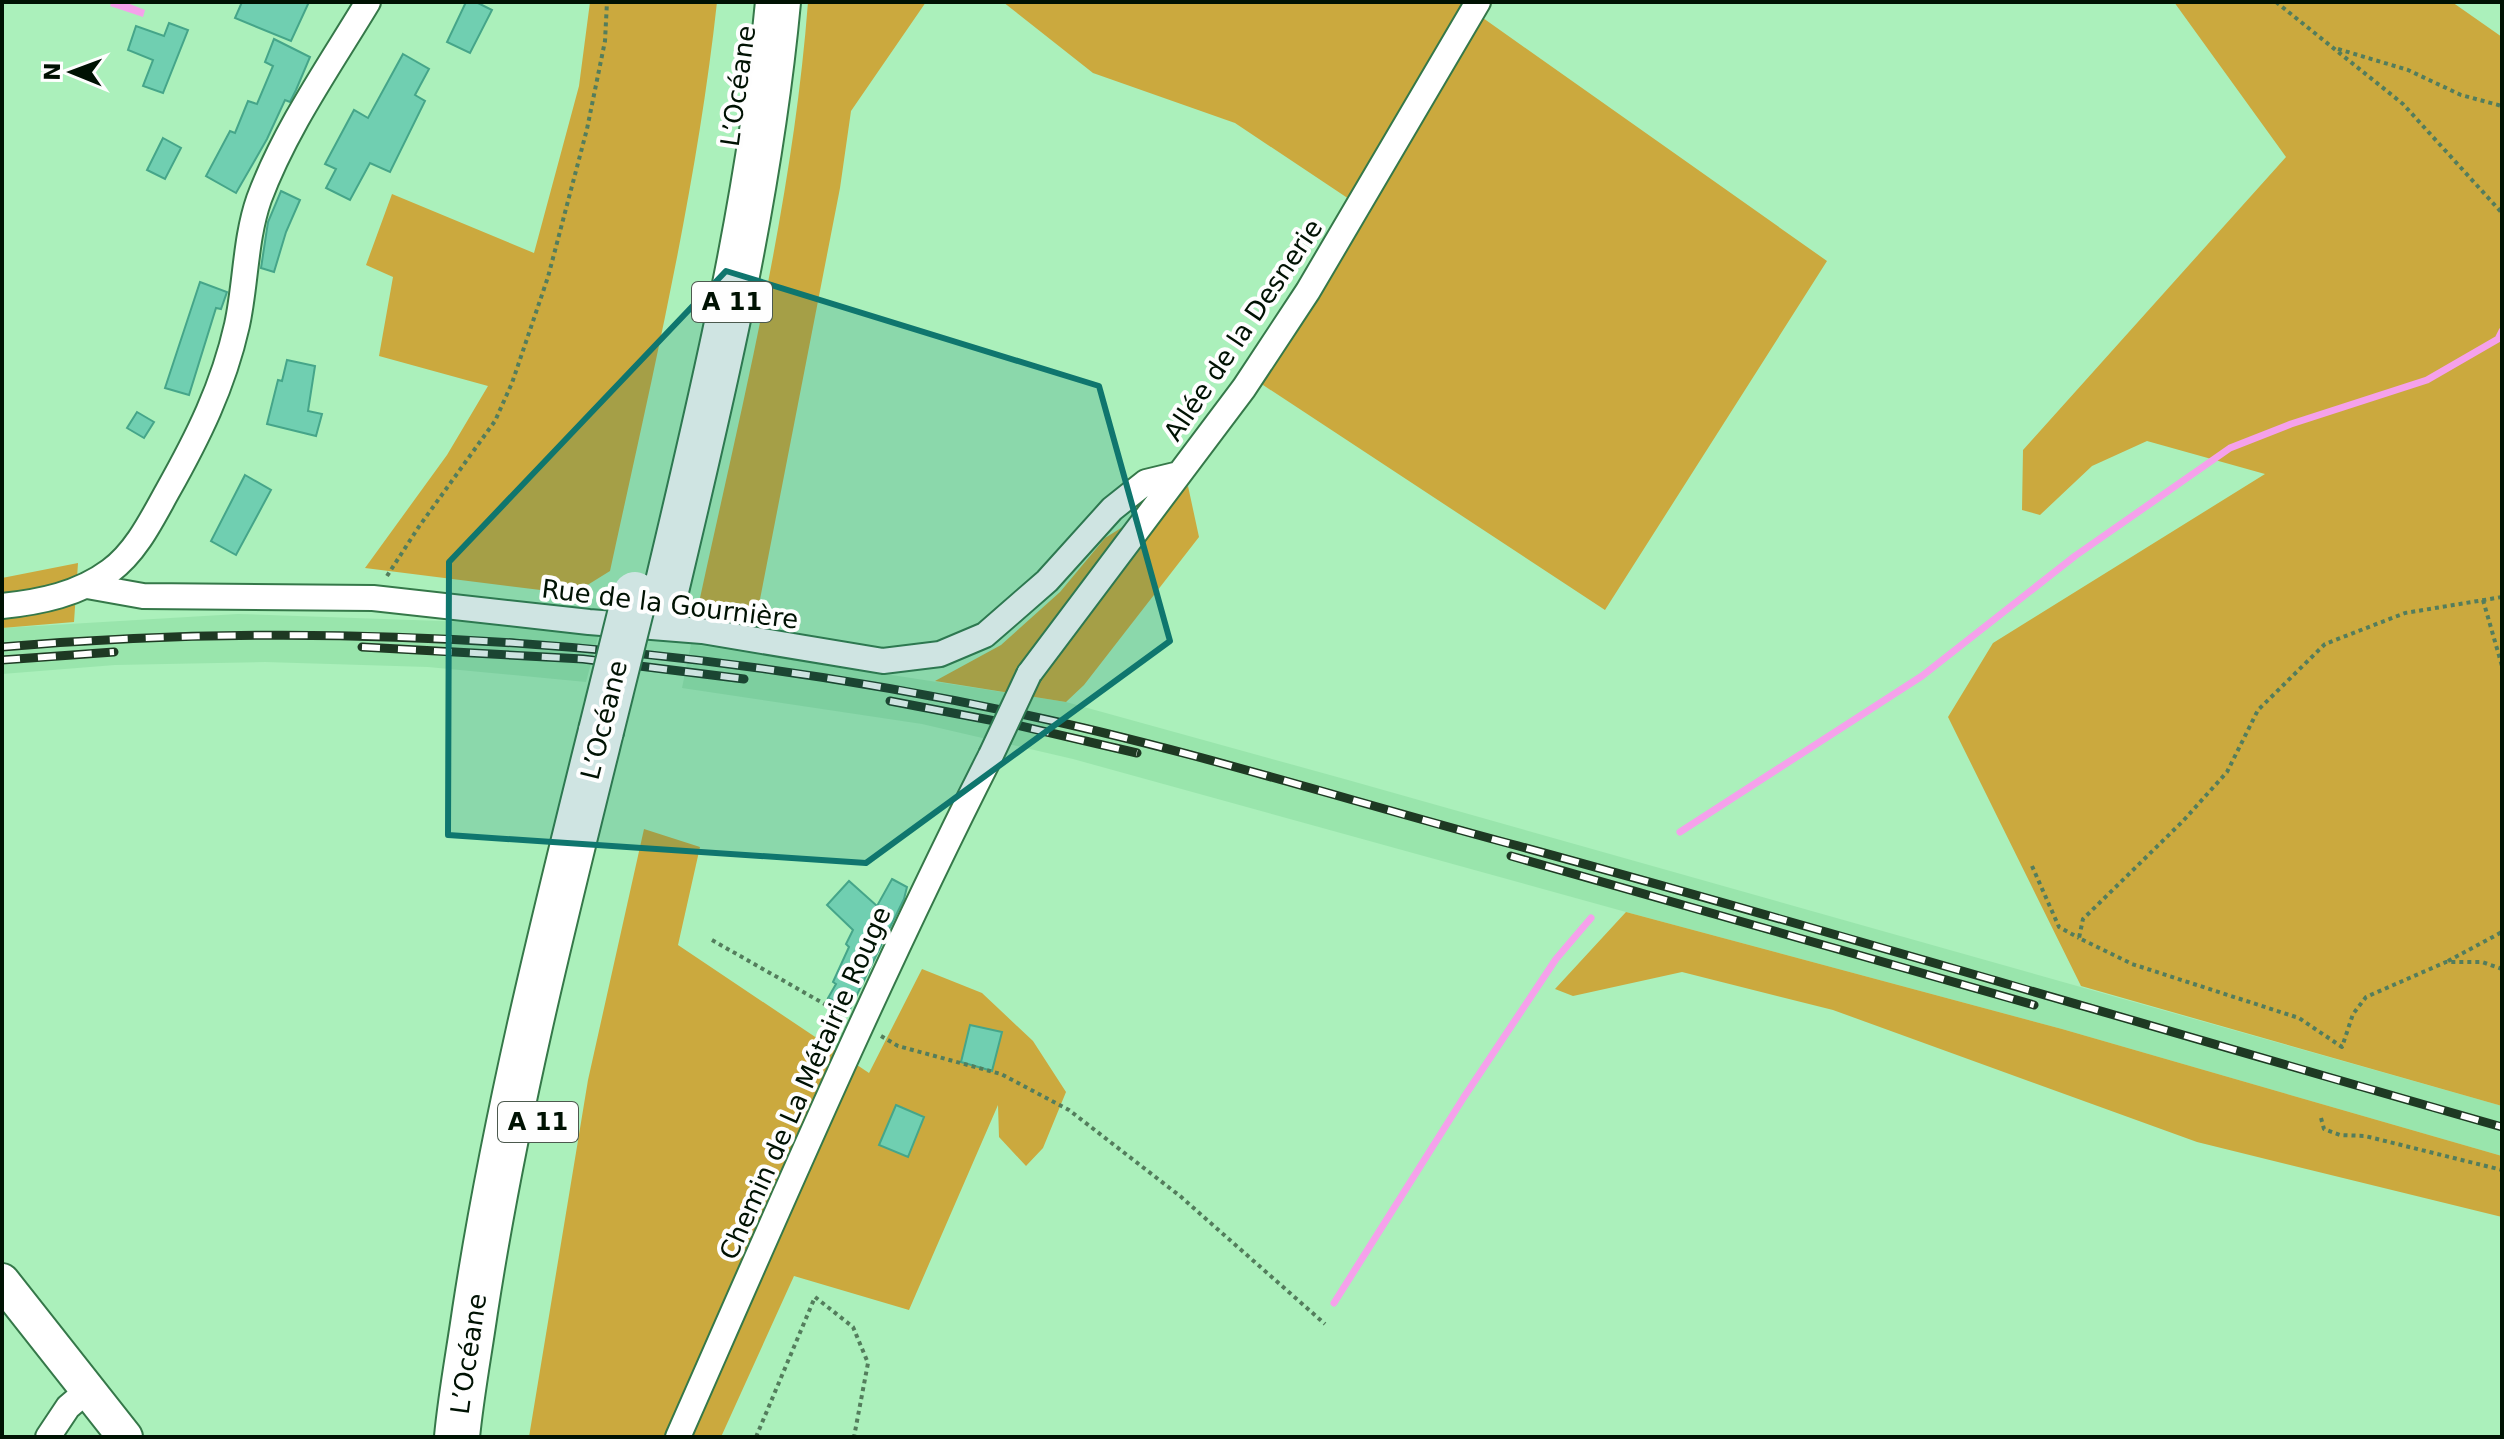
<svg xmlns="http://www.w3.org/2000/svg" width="2504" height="1439" font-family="'DejaVu Sans',sans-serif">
  <rect width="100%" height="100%" fill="#abf0bb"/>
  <path fill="#99e5ac" d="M238,614L470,622L599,633L586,682L428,667L265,662L115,665L2,674V628Z
    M691,644L1066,702L1348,780L2502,1106V1156L2062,1029L1626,912L1073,759L922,724L682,688Z"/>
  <path fill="#cba93e" d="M590,2H717C696,194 651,382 610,571L573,594L365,568L447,455L488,386L379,356L393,277L366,265L392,194L534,253L579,86Z
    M808,2H926L851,111L840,188L755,625L695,621C739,416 792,211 808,2Z
    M1003,2H1493L1483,18L1827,261L1605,610L1260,383L1370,213L1235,123L1093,73Z
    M2174,2H2452L2502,37V1106L2081,986L1948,717L1993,643L2265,474L2147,441L2092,466L2040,515L2022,510L2023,450L2286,157Z
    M1188,486L1199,537L1084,685L1066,702L935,681L1001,645L1060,592L1105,538Z
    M78,563L74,622L2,628V578Z
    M644,829L700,847L678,945L869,1073L922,969L982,993L1033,1041L1066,1092L1043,1148L1026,1166L999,1137L998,1105L909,1310L794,1276L721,1437H529L588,1080Z
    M1626,912L2062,1029L2502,1156V1217L2197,1142L1833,1010L1682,972L1573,996L1555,989Z"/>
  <path fill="#f5a1eb" d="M112,2H125L145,10L143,17L110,6Z"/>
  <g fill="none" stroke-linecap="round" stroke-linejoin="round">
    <path stroke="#f5a1eb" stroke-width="7" d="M1680,832L1922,676L2075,556L2230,448L2291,424L2427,380L2498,339L2502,331
      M1334,1303L1464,1097L1556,959L1591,918"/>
  </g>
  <path fill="#70cfb1" stroke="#45a589" stroke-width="2" d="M242,2H309L291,41L235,18Z
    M466,2H476L492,10L470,53L447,42Z
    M169,23L188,30L163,93L143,86L153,60L128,50L136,26L164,36Z
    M274,39L310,57L296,90L290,102L285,100L267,139L236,193L206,176L230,131L235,133L248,101L257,104L273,66L265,62Z
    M403,54L429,69L415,95L425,101L390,172L370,163L350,200L326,188L336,169L325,164L354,110L368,118Z
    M163,138L181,148L165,179L147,170Z
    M281,191L300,200L286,232L274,272L261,268L268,222Z
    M200,282L227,292L221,309L216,308L189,395L165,388Z
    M287,360L315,366L308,411L322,414L316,436L267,424L278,380L282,381Z
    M137,412L154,422L144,438L127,428Z
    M245,475L271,490L236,555L211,541Z
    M892,879L907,887L904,899L850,1009L828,998L836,984L833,982L849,947L846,944L853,930L827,905L849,881L877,906Z
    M970,1025L1002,1032L992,1071L961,1062Z
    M896,1105L924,1117L908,1157L879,1145Z"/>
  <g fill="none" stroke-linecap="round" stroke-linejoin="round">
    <defs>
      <path id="street" d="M87,586L143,596L373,598L589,622L702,631L883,661L940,654L985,635L1047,581L1112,509L1146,482L1179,474
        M2,606C41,602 79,594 110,571C136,552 152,519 167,492C198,437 223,387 237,325C246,284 245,239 259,199C285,129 330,65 368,2
        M1029,674L1244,388L1308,291L1478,2
        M48,1437L68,1407L88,1390
        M678,1437C779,1208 878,978 991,755"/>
      <path id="secondary" d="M2,1281L125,1437"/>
      <g id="highway">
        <path d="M664,599C711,401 759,204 778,2"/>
        <path id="s1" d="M457,1437C461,1395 469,1353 475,1311C505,1115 553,924 601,731"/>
      </g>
    </defs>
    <use href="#street" stroke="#357849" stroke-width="28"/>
    <use href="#secondary" stroke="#357849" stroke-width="38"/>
    <use href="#highway" stroke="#357849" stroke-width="48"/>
    <path stroke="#537d5c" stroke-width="4" stroke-dasharray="4 4" stroke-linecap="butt" d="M2276,2L2403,104L2502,213
      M2338,49L2408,70L2461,95L2502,106
      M387,576L418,528L495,421L512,383L548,277L587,129L605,41L607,2
      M2502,597L2405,613L2325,644L2258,710L2227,772L2183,821L2083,919L2079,938L2132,964L2299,1018L2342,1047L2353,1014L2366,997L2446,962H2482L2502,969
      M2483,600L2502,666
      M2032,866L2059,927L2079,938
      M712,940L842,1014
      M2448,961L2502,932
      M881,1036L898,1046L1001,1074L1069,1110L1180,1196L1325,1324
      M2321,1118L2324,1129L2340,1135L2365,1136L2502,1170
      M756,1437L815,1297L853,1327L868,1363L854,1437"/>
    <use href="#street" stroke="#fff" stroke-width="24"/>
    <use href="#secondary" stroke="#fff" stroke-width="34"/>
    <use href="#highway" stroke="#fff" stroke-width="44"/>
    <defs>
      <path id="rail" d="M2,647C344,618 690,643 1026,715C1190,750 1350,801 1511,844C1843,934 2172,1033 2502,1127
        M362,647L583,659L744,679
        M2,660L114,652
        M890,701L1016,725L1137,753
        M1511,856L2034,1005"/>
    </defs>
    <use href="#rail" stroke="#1e3923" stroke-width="9"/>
    <use href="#rail" stroke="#fefefe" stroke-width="6" stroke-dasharray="18" stroke-linecap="butt"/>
    <defs>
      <path id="street-bridge" d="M991,755L1029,674"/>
      <path id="highway-bridge" d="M601,731L635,594"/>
    </defs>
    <use href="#street-bridge" stroke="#357849" stroke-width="28" stroke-linecap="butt"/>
    <use href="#highway-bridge" stroke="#357849" stroke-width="48" stroke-linecap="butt"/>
    <use href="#street-bridge" stroke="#fff" stroke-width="24"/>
    <use href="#highway-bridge" stroke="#fff" stroke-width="44"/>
  </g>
  <path fill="#0f766e" fill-opacity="0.2" stroke="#0f766e" stroke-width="6" stroke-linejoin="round" d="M726,271L1099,386L1170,641L866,863L448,835L449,562Z"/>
  <g text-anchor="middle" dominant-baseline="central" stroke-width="8" stroke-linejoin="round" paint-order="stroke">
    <g fill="#fefefe" stroke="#4c594e" stroke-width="2">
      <rect x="692" y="282" width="80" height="40" rx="6"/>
      <rect x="498" y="1102" width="80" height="40" rx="6"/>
    </g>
    <g font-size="24" font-weight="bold" fill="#001203">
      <text x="732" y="302">A 11</text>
      <text x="538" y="1122">A 11</text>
    </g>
    <g font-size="26" fill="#001203" stroke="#fefefe">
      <text transform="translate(738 86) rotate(-82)">L’Océane</text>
      <text transform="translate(1243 330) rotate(-56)">Allée de la Desnerie</text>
      <text transform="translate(670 604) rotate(7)">Rue de la Gournière</text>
      <text transform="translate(604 720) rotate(-76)">L’Océane</text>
      <text transform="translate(805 1083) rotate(-66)">Chemin de La Métairie Rouge</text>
      <text stroke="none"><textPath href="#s1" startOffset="84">L’Océane</textPath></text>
    </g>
  </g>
  <rect width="2504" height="1439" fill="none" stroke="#001203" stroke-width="8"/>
  <g transform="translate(72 72) rotate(271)" stroke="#fefefe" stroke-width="6" paint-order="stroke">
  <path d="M0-6L14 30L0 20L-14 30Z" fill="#001203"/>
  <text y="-12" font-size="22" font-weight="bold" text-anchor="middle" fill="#001203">N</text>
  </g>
</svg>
